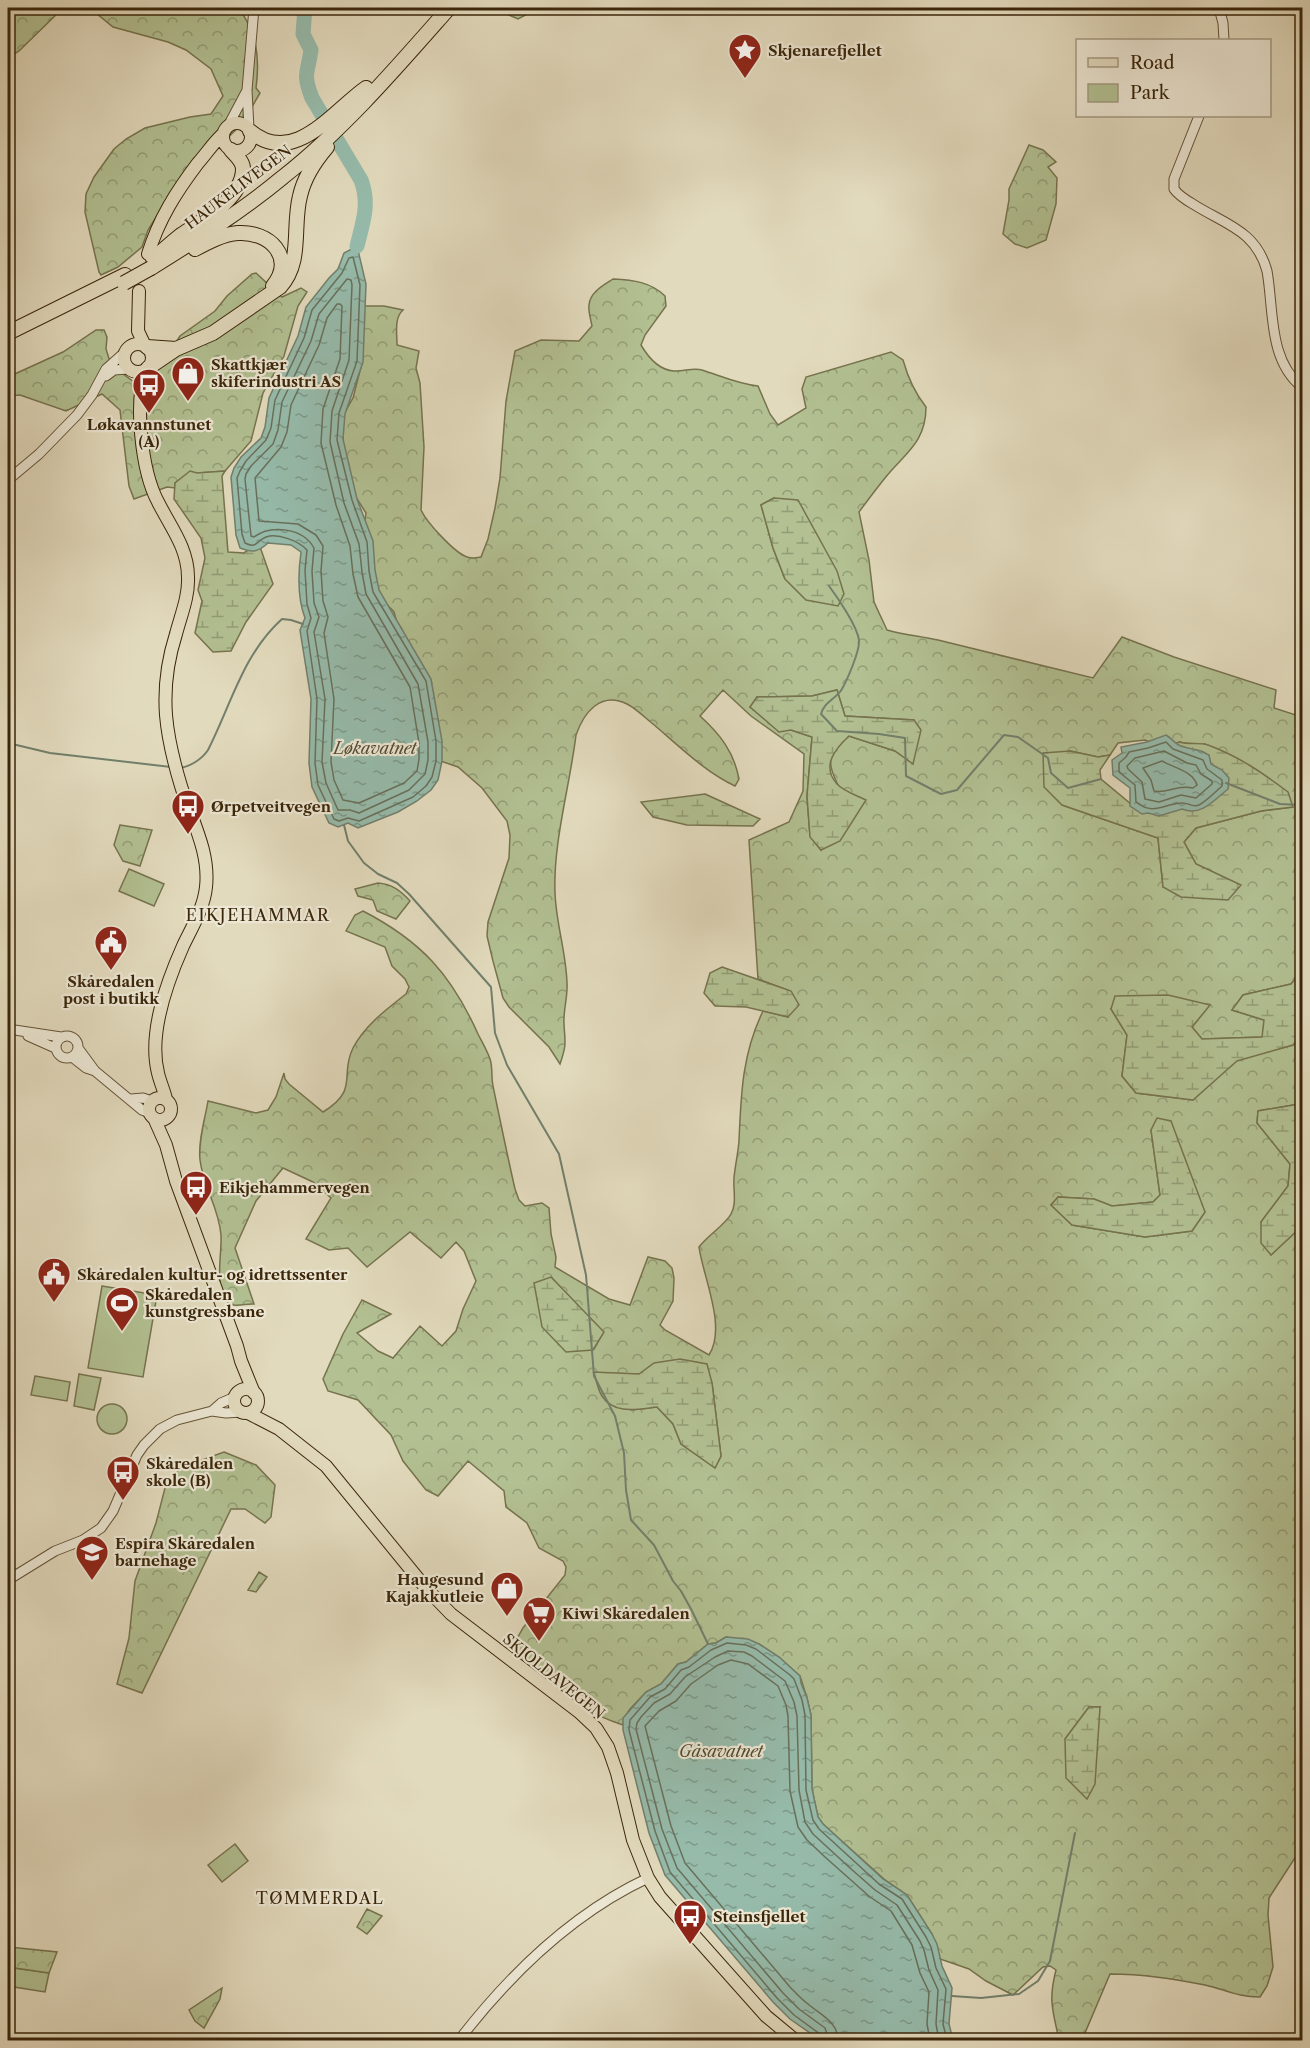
<svg xmlns="http://www.w3.org/2000/svg" width="1310" height="2048" font-family="'Libre Caslon Text',serif">
  <defs>
    <pattern id="forest-crowns" width="20" height="18" patternUnits="userSpaceOnUse" patternTransform="scale(1.5)"><rect width="20" height="18" fill="#b2c092"/><path d="M2 6a3 3 0 1 1 6 0M12 15a3 3 0 1 1 6 0" fill="none" stroke="#929c75"/></pattern>
    <pattern id="wetland-marsh" width="20" height="14" patternUnits="userSpaceOnUse" patternTransform="scale(1.5)"><rect width="20" height="14" fill="#b2c092"/><path d="M1 5h8M5 5V1M11 12h8M15 12V8" fill="none" stroke="#929c75"/></pattern>
    <pattern id="water-ripples" width="26" height="14" patternUnits="userSpaceOnUse" patternTransform="scale(1.5)"><rect width="26" height="14" fill="#96bbab"/><path d="M2 4q2-2 4 0t4 0M15 11q2-2 4 0t4 0" fill="none" stroke="#7c9889"/></pattern>
  </defs>
  <rect width="100%" height="100%" fill="#e2dabd"/>
  <filter id="stains"><feTurbulence type="fractalNoise" baseFrequency=".00333" numOctaves="4"/><feColorMatrix values="0 0 0 0 .2 0 0 0 0 .09 0 0 0 0 .02 0 0 0 .5 -.17"/></filter>
  <radialGradient id="worn" r=".72"><stop offset=".6" stop-color="#630" stop-opacity="0"/><stop offset="1" stop-color="#630" stop-opacity=".3"/></radialGradient>
  <path fill="#b2c092" stroke="#76734e" stroke-width="1.5" d="M129,869L164,884L154,906L119,891Z
    M102,1286L157,1295L143,1377L88,1368Z
    M79,1374L101,1378L94,1410L74,1406Z
    M35,1376L70,1382L67,1401L31,1395Z
    M97 1419a15 15 0 1 1 30 0a15 15 0 1 1-30 0Z
    M235,1844L248,1861L222,1882L208,1865Z
    M8,1967L49,1973L45,1992L8,1986Z"/>
  <path fill="url(#forest-crowns)" stroke="#76734e" stroke-width="1.5" fill-rule="evenodd" d="M8,8H63L19,51L8,58Z
    M86,8H238C257,31 260,58 256,88L260,93L242,124L200,164L160,211L148,230L142,247L118,267L101,275L99,272L85,212L86,194L94,177L114,149L126,139L145,128L190,117L211,114L223,96L211,69L186,50L168,42L113,27L91,9Z
    M500,8H539L518,19L509,15Z
    M1029,145L1043,150L1056,162L1048,167L1057,178L1056,204L1046,240L1027,248L1015,244L1003,234L1009,200V189Z
    M256,273L282,297L301,288L307,292L298,306L284,356L263,393L251,441L225,471L197,473L175,483V488L167,487L134,499L129,486L120,410L102,394L66,411L20,395L8,396V377L63,352L96,330H104L107,337L106,349L111,365L134,382H140L154,375L180,336L215,311L227,296L252,274Z
    M613,279C633,280 651,282 665,296L666,306L645,335L641,345C648,357 659,370 674,371C683,372 693,367 702,370C721,376 738,384 758,386L770,414L778,425L806,408L802,389L806,377L891,352L903,360C908,378 914,392 926,407C926,443 904,454 885,478C876,489 868,500 859,512L869,560L874,602L887,630C904,635 921,636 938,640C989,652 1041,665 1093,678L1122,637L1174,657L1276,690L1274,708L1302,717V971L1291,984L1243,995L1232,1010L1264,1020L1263,1037L1202,1039L1192,1027L1209,1006L1111,1009L1127,1035L1122,1076L1136,1093L1193,1100L1237,1060L1293,1045L1302,1034V1101L1299,1104L1258,1111L1257,1123L1290,1164L1288,1186L1261,1222L1271,1255L1302,1226V1847L1269,1898L1268,1915L1273,1967L1267,1986L1260,1997C1238,1997 1226,1990 1205,1985C1173,1979 1143,1974 1110,1974L1082,2040H1059C1053,2011 1048,2001 1056,1970L1050,1966L1043,1967L1013,1995L986,1981L969,1969L940,1959L932,1934L907,1895L884,1879L823,1824L818,1817L812,1789L811,1715L807,1698L800,1676L779,1657L759,1644L726,1637L716,1643L708,1644L686,1662L678,1664L661,1684L646,1692L630,1709L624,1718L623,1725C582,1712 549,1686 514,1663V1644L523,1628L565,1575L566,1567L563,1561L539,1548L527,1523L506,1507L504,1491L468,1461L438,1496L426,1490L403,1461L391,1435L358,1400L328,1391L323,1379L343,1334L362,1300L391,1314L357,1333L378,1351L393,1358L420,1326L442,1346L456,1331L463,1309L476,1281L464,1251L456,1242L441,1258L410,1232L367,1267L348,1248L329,1250L306,1239L331,1198L313,1182L283,1168L256,1201L235,1248L254,1304C244,1303 232,1310 225,1299C215,1281 222,1254 221,1235C219,1208 203,1186 200,1160C198,1141 205,1119 208,1101L256,1113L268,1110L276,1097L284,1073L285,1079L289,1084L323,1112C360,1089 339,1076 353,1048C365,1025 387,1009 406,994L409,987L405,979L392,966L385,947L346,931L355,915L363,911C421,941 451,974 478,1034C482,1042 487,1050 490,1059C493,1068 491,1077 493,1086C500,1120 507,1154 515,1189L519,1200L525,1206L542,1203L549,1208L551,1234L556,1257L555,1267L609,1299L630,1305L648,1257L665,1261L672,1268L674,1278L673,1301L660,1325L665,1330L709,1355C727,1327 703,1277 699,1247C708,1235 725,1225 731,1214C737,1204 733,1190 734,1178C735,1166 738,1154 739,1141C741,1095 742,1054 763,1011L788,1017L790,991L758,979L749,840L789,822L803,791L804,754L751,716L723,690L700,716C720,734 734,752 739,779L735,786C705,772 679,746 653,724C645,718 637,709 627,704C601,691 584,712 576,735C570,785 553,842 555,893C556,923 566,952 567,983C568,997 563,1010 564,1024C565,1044 567,1043 560,1064L549,1047L509,1007L503,998L493,961L487,936L488,922L509,858L510,835L507,821L482,788L458,767L429,757L430,743L394,612L374,591L361,543L366,513L345,480L342,417L353,398L362,363L357,306H384L403,310C394,318 397,333 397,345L419,351L416,368L420,383L424,447L421,510C427,523 455,553 467,557C473,559 476,558 481,557L488,539L495,508L500,478L506,401L515,351L541,340L579,341L592,326C591,320 588,311 589,305C590,292 604,285 613,279ZM774,498L785,579L773,548L761,505ZM837,690L845,716L914,720L913,763L895,751L849,736C829,754 825,760 838,785L821,850L810,836L807,796L812,737L791,730L750,707L757,697L812,696ZM1145,740L1161,747L1180,742L1187,744H1205L1292,807L1261,811L1196,828L1184,842L1196,864L1240,885L1163,887L1158,838L1062,805L1070,751L1098,757L1110,755L1118,743ZM1151,1130L1205,1212L1192,1231L1145,1237L1072,1225L1051,1205L1058,1197L1094,1199L1112,1206L1153,1202L1160,1195ZM551,1277L603,1332L594,1349H589ZM594,1373L639,1374L712,1383L721,1456L715,1468L681,1444L673,1424L657,1407L631,1410ZM1089,1707H1100L1065,1739Z
    M120,825L152,830L140,866L123,861L114,845Z
    M378,883C392,884 401,891 410,901L396,919L377,911L373,900L358,896L355,889Z
    M224,1452L256,1465L275,1485L271,1517L265,1523L245,1509H231L142,1693L117,1684L129,1638L135,1581L156,1523L165,1488L180,1468Z
    M259,1572L267,1577L256,1592L248,1590Z
    M367,1909L382,1916L367,1934L357,1927Z
    M9,1947L57,1952L49,1973L8,1967Z
    M222,1988L220,1999L204,2028L195,2021L189,2010Z"/>
  <path fill="url(#wetland-marsh)" stroke="#76734e" stroke-width="1.5" d="M190,471L197,473L225,471L222,476L228,552L244,553L258,541L273,584L246,622L231,651L213,652L195,633L202,601L198,590L205,558L201,538L174,499L175,483Z
    M774,498L798,500L837,571L844,594L838,606L806,600L785,579L773,548L761,505Z
    M837,690L845,716L914,720L921,730L913,764L895,751L849,736C835,749 821,766 837,784C843,791 858,796 866,800L840,841L821,850L810,837L807,796L812,737L791,730L779,732L750,707L757,697L812,696Z
    M1180,742C1189,745 1199,742 1208,745C1238,756 1263,773 1288,792L1293,807L1261,811L1196,828L1184,842L1196,864L1241,885L1228,900L1181,897L1163,887L1158,838L1062,805L1044,787L1043,753L1070,751L1098,757L1110,755L1100,770L1101,779L1137,809L1161,747Z
    M705,794L760,819L753,826L687,825L653,817L641,802Z
    M722,967L791,991L799,1005L788,1017L746,1007L715,1006L704,993L710,973Z
    M1302,971V1034L1293,1045L1237,1061L1193,1100L1136,1093L1122,1076L1127,1035L1111,1009L1115,996L1168,995L1210,1005L1192,1027L1202,1039L1262,1037L1264,1020L1232,1010L1243,995L1291,984Z
    M1302,1101V1226L1271,1255L1261,1243V1222L1288,1186L1290,1164L1257,1123L1258,1111L1299,1104Z
    M1157,1118L1171,1121L1205,1212L1192,1231L1145,1237L1072,1225L1051,1205L1058,1197L1094,1199L1112,1206L1153,1202L1160,1195L1151,1130Z
    M551,1277L604,1332L593,1350L566,1352L542,1327L534,1283Z
    M680,1359L707,1364L712,1383L721,1456L715,1468L681,1444L673,1424L657,1407C638,1409 614,1415 602,1396C598,1390 596,1380 594,1372L639,1374L654,1363Z
    M1089,1707H1100L1095,1784L1087,1799L1066,1778L1065,1739Z"/>
  <path fill="url(#water-ripples)" stroke="#727f6b" stroke-width="1.5" d="M357,246L366,284L363,362L345,414L343,439L357,499L373,541L375,570L379,590L431,679L442,741V761L438,780L431,790L417,801L398,812L358,828L348,823L338,827L329,823L312,787L309,763L311,699L300,630L305,618C297,597 298,574 301,552L291,545L268,543C258,552 253,553 240,548L236,535L231,477L234,468L241,457L261,438L265,427L269,398L298,336L306,307L329,278L338,269L344,253Z
    M1166,735C1171,738 1173,741 1177,744C1185,749 1193,748 1201,751C1204,752 1206,754 1209,755L1211,764L1222,770L1229,778L1228,789C1214,800 1201,817 1182,809L1159,816L1148,813L1142,814L1130,806V788L1113,775L1112,760L1122,753L1121,747L1147,742Z
    M726,1637L748,1639L759,1644L779,1657L800,1676L801,1683L807,1698L811,1715L812,1789L818,1817L823,1824L883,1879L907,1895L932,1934L937,1944L942,1966L952,1988L949,2024L953,2040H820L790,2019L773,2002L665,1875L649,1833L623,1730V1718L646,1692L661,1684L678,1664L686,1662L708,1644L716,1643Z"/>
  <g fill="none" stroke-linecap="round" stroke-linejoin="round">
    <path stroke="#68705a" stroke-width="1.5" d="M353,257L360,285L357,361L339,413L337,440L352,500L367,542L369,571L373,592L426,681L436,741V761L432,777L426,786L413,797L359,821L348,818L339,821L334,819L318,785L315,763L317,699L307,631L311,618L307,604L305,570L307,550C299,541 278,533 266,537C256,541 257,549 245,543L242,534L237,478L240,471L246,461L266,440L271,428L275,400L304,338L312,310L342,273L349,258Z
      M347,279L351,280L352,285L349,360L332,411L330,442L344,503L359,544L362,572L366,594L418,684L428,742V760L425,774L409,790L359,813L350,810H338L326,783L322,762L325,699L314,632L319,617L314,603L312,571L314,548C303,528 271,524 254,537L251,536L245,479L246,474L251,466L273,444L278,430L282,402L311,341L319,314Z
      M337,304H340L342,306L340,359L323,409L321,443L336,505L350,546L353,574L358,597L410,687L419,743V759L417,771L404,783L359,803L343,800L334,780L331,762L334,699L324,633L328,617L323,601L321,571L323,546L316,535L298,524L259,521L255,478L281,447L287,432L291,405L319,345L327,318Z
      M1166,742L1173,749L1203,760L1207,769L1222,780V786C1215,792 1207,801 1199,805C1192,808 1188,802 1181,803C1164,804 1153,816 1136,802L1135,785L1119,772V763L1126,757L1129,752L1148,748Z
      M1164,751L1187,763L1196,765L1201,774L1212,781V784L1196,798L1181,795L1159,802L1145,799L1142,782L1128,769L1127,766L1135,758Z
      M1162,761C1174,768 1193,771 1197,785L1193,788C1177,784 1167,794 1154,791L1151,780L1143,768Z
      M822,2040L820,2034L794,2015L777,1998L670,1872L655,1831L629,1730L630,1720L650,1697L665,1689L681,1670L689,1667L711,1650L727,1643L746,1645L756,1649L790,1675L794,1679L802,1700L805,1715L806,1790L813,1820L819,1829L879,1884L902,1899L926,1937L931,1947L936,1968L946,1989L943,2024L947,2040
      M829,2040L825,2028L799,2009L783,1993L677,1868L662,1829L636,1729L637,1723L641,1717L654,1703L670,1694L685,1677L715,1657L728,1651L744,1652L752,1656L785,1681L794,1702L797,1716L799,1790L805,1822L813,1834L850,1868L875,1890L897,1905L920,1941L924,1950L929,1970L938,1990L936,2024L939,2040
      M838,2040C838,2022 821,2015 808,2004C801,1999 796,1993 790,1987L685,1863L671,1826L645,1726L659,1711L676,1701L691,1684L718,1665L731,1660L748,1664L778,1686L786,1705L788,1716L790,1791L798,1827L807,1840L825,1857L870,1897L891,1911L912,1945L920,1973L929,1992L927,2024L930,2040"/>
    <path stroke="#727f6b" stroke-width="2" d="M829,586C838,598 857,626 859,640C860,651 847,680 842,689C836,699 824,702 821,714L837,731L879,734L905,738L906,776L941,794L957,790L1004,735L1018,737L1048,758L1051,773L1068,788L1101,779
      M8,743L50,753L171,767
      M179,768C190,767 202,759 208,750C231,705 243,654 282,619L291,620L303,624
      M1226,783L1280,804L1302,805
      M344,825L348,841L364,863L378,874L397,883L409,894L491,987L495,1033L507,1065L559,1154L586,1275L594,1376L615,1416L624,1453L626,1490L631,1520L654,1545L673,1581L681,1591L691,1609L708,1644
      M952,1996L981,1998L1019,1994L1038,1981L1050,1961L1075,1833"/>
    <path stroke="#96bbab" stroke-width="15" d="M305,8L303,34L311,50C308,74 302,72 312,98L361,180C370,204 363,222 357,246"/>
    <defs>
      <path id="minor" d="M1219,8L1223,23L1224,40
        M1199,116L1174,179V189C1179,196 1186,200 1193,204C1224,224 1256,230 1267,271C1274,310 1268,360 1302,387
        M228,126L246,92
        M249,129L247,90L254,8
        M106,376L114,370L128,369
        M8,480L39,454L77,415L92,395L106,369L125,352
        M8,1029L61,1037
        M56 1047a11 11 0 1 1 22 0a11 11 0 1 1-22 0Z
        M28,1036L55,1048
        M78,1048L95,1071L142,1110L150,1113
        M72,1057L86,1068L95,1071
        M131,1099L143,1098L152,1101
        M212,1411L221,1403L235,1397
        M8,1580L55,1551L83,1540L101,1528L113,1511L137,1455L144,1445L160,1429L177,1420L212,1411L226,1413L241,1412
        M459,2040C510,1974 571,1914 648,1878"/>
      <path id="major" d="M223 137a14 14 0 1 1 28 0a14 14 0 1 1-28 0Z
        M148,254C159,219 176,192 198,163C207,153 213,143 223,134
        M139,291L138,331L145,346
        M124 358a14 14 0 1 1 28 0a14 14 0 1 1-28 0Z
        M147,369C133,400 142,472 158,502C170,526 188,548 188,577C189,596 181,615 176,634C168,659 164,688 166,715C168,739 174,763 181,786C191,819 210,851 206,887C204,908 192,927 183,946C167,982 148,1033 158,1073C160,1082 164,1090 166,1099
        M149 1109a11 11 0 1 1 22 0a11 11 0 1 1-22 0Z
        M154,1118L166,1145L176,1181L237,1346L241,1361L254,1393
        M234 1401a12 12 0 1 1 24 0a12 12 0 1 1-24 0Z
        M248,1413L279,1429L326,1466L425,1587L451,1614L579,1712L596,1728L608,1747L617,1773L633,1840L648,1878L660,1897L766,2016L795,2040"/>
      <path id="highway" d="M250,131C294,168 333,111 366,88
        M195,249C208,242 223,234 238,233C269,231 296,257 273,286
        M153,259C162,251 171,243 181,235C202,221 243,198 243,169C243,161 236,156 231,150
        M151,268C196,240 242,211 283,177C345,128 397,67 449,8
        M8,333L125,275
        M147,347L176,349
        M148,368L176,349L213,333L280,287C303,262 292,227 300,196C304,178 315,161 327,147"/>
    </defs>
    <use href="#minor" stroke="#655337" stroke-width="11"/>
    <use href="#major" stroke="#3b260a" stroke-width="14"/>
    <use href="#highway" stroke="#3b260a" stroke-width="16"/>
    <use href="#minor" stroke="#ece7d4" stroke-width="9"/>
    <use href="#major" stroke="#e2dabd" stroke-width="12"/>
    <use href="#highway" stroke="#e2dabd" stroke-width="14"/>
    <defs>
      <path id="highway-bridge" d="M124,283L151,268"/>
    </defs>
    <use href="#highway-bridge" stroke="#3b260a" stroke-width="16" stroke-linecap="butt"/>
    <use href="#highway-bridge" stroke="#e2dabd" stroke-width="14"/>
  </g>
  <defs>
    <symbol id="sight-pin" viewBox="-11 -11 22 30"><path d="M0 17L-7.5 6A9.5 9.5 0 1 1 7.5 6Z" fill="#8f2418" stroke="#ece7d4"/><path d="M0-6L1.8-2.2L6-1.7L2.9 1.2L3.7 5.4L0 3.3L-3.7 5.4L-2.9 1.2L-6-1.7L-1.8-2.2Z" fill="#fff"/></symbol>
    <symbol id="shop-pin" viewBox="-11 -11 22 30"><path d="M0 17L-7.5 6A9.5 9.5 0 1 1 7.5 6Z" fill="#8f2418" stroke="#ece7d4"/><path d="M-5-2.5h2.3a2.7 3.5 0 0 1 5.4 0H5L5.5 6h-11ZM-1.5-2.5h3a1.5 2.3 0 0 0-3 0Z" fill="#fff"/></symbol>
    <symbol id="bus-pin" viewBox="-11 -11 22 30"><path d="M0 17L-7.5 6A9.5 9.5 0 1 1 7.5 6Z" fill="#8f2418" stroke="#ece7d4"/><path d="M-5-6H5V4H4V6H2V4H-2V6H-4V4H-5ZM-3.5-4V0h7V-4ZM-3.5 1.2v1.5H-2V1.2ZM2 1.2v1.5H3.5V1.2Z" fill="#fff"/></symbol>
    <symbol id="civic-pin" viewBox="-11 -11 22 30"><path d="M0 17L-7.5 6A9.5 9.5 0 1 1 7.5 6Z" fill="#8f2418" stroke="#ece7d4"/><path d="M-.6-6.5H3V-4.5H.6V-3L4-1V1h2V6H-6V1h2V-1L-.6-3ZM-1.2 2.5V6h2.4V2.5Z" fill="#fff"/></symbol>
    <symbol id="stadium-pin" viewBox="-11 -11 22 30"><path d="M0 17L-7.5 6A9.5 9.5 0 1 1 7.5 6Z" fill="#8f2418" stroke="#ece7d4"/><path d="M0-5a6.5 5 0 1 0 0 10a6.5 5 0 1 0 0-10ZM-3.5-1.8h7v3.6h-7Z" fill="#fff"/></symbol>
    <symbol id="school-pin" viewBox="-11 -11 22 30"><path d="M0 17L-7.5 6A9.5 9.5 0 1 1 7.5 6Z" fill="#8f2418" stroke="#ece7d4"/><path d="M0-5L7-2L0 1L-7-2ZM-4 1L0 2.5L4 1V4Q0 6-4 4Z" fill="#fff"/></symbol>
    <symbol id="supermarket-pin" viewBox="-11 -11 22 30"><path d="M0 17L-7.5 6A9.5 9.5 0 1 1 7.5 6Z" fill="#8f2418" stroke="#ece7d4"/><path d="M-6-5.5h2.5l.6 2H6L4.5 2H-2.5L-4.4-4H-6ZM-1.5 3.2a1.3 1.3 0 1 0 .1 0ZM3 3.2a1.3 1.3 0 1 0 .1 0Z" fill="#fff"/></symbol>
  </defs>
  <g fill-rule="evenodd">
    <use href="#sight-pin" x="726" y="31" width="38" height="52"/>
    <use href="#shop-pin" x="169" y="354" width="38" height="52"/>
    <use href="#bus-pin" x="130" y="366" width="38" height="52"/>
    <use href="#bus-pin" x="169" y="787" width="38" height="52"/>
    <use href="#civic-pin" x="92" y="923" width="38" height="52"/>
    <use href="#bus-pin" x="177" y="1168" width="38" height="52"/>
    <use href="#civic-pin" x="35" y="1255" width="38" height="52"/>
    <use href="#stadium-pin" x="103" y="1284" width="38" height="52"/>
    <use href="#bus-pin" x="104" y="1453" width="38" height="52"/>
    <use href="#school-pin" x="73" y="1533" width="38" height="52"/>
    <use href="#shop-pin" x="488" y="1569" width="38" height="52"/>
    <use href="#supermarket-pin" x="520" y="1594" width="38" height="52"/>
    <use href="#bus-pin" x="671" y="1897" width="38" height="52"/>
  </g>
  <g text-anchor="middle" dominant-baseline="central" stroke-width="4.5" stroke-linejoin="round" paint-order="stroke">
    <g font-size="15" font-weight="bold" fill="#3b260a" stroke="#ece7d4" text-anchor="start">
      <text x="768" y="50">Skjenarefjellet</text>
      <text x="211" y="364">Skattkjær<tspan x="211" dy="17">skiferindustri AS</tspan></text>
      <text x="149" y="424" text-anchor="middle">Løkavannstunet<tspan x="149" dy="17">(A)</tspan></text>
      <text x="211" y="806">Ørpetveitvegen</text>
      <text x="111" y="981" text-anchor="middle">Skåredalen<tspan x="111" dy="17">post i butikk</tspan></text>
      <text x="219" y="1187">Eikjehammervegen</text>
      <text x="77" y="1274">Skåredalen kultur- og idrettssenter</text>
      <text x="145" y="1294">Skåredalen<tspan x="145" dy="17">kunstgressbane</tspan></text>
      <text x="146" y="1463">Skåredalen<tspan x="146" dy="17">skole (B)</tspan></text>
      <text x="115" y="1543">Espira Skåredalen<tspan x="115" dy="17">barnehage</tspan></text>
      <text x="484" y="1579" text-anchor="end">Haugesund<tspan x="484" dy="17">Kajakkutleie</tspan></text>
      <text x="562" y="1613">Kiwi Skåredalen</text>
      <text x="713" y="1916">Steinsfjellet</text>
    </g>
    <g font-size="15" fill="#3b260a" stroke="#ece7d4">
      <text transform="translate(238 187) rotate(-37)">HAUKELIVEGEN</text>
      <text transform="translate(554 1676) rotate(39)">SKJOLDAVEGEN</text>
    </g>
    <g font-size="16" font-style="italic" fill="#524b32" stroke="#ece7d4">
      <text x="375" y="748">Løkavatnet</text>
      <text x="721" y="1751">Gåsavatnet</text>
    </g>
    <g font-size="16" letter-spacing="1.5" fill="#3b260a" stroke="#ece7d4">
      <text x="258" y="915">EIKJEHAMMAR</text>
      <text x="320" y="1898">TØMMERDAL</text>
    </g>
  </g>
  <rect width="1310" height="2048" fill="none" stroke="#e2dabd" stroke-width="30"/>
  <rect x="9" y="9" width="1292" height="2030" fill="none" stroke="#3b260a" stroke-width="3"/>
  <rect x="15" y="15" width="1280" height="2018" fill="none" stroke="#3b260a" stroke-width="1.5"/>
  <rect x="1076" y="39" width="195" height="78" fill="#ece7d4" stroke="#a59a83" stroke-width="1.5"/>
  <rect x="1088" y="58" width="30" height="9" fill="#e2dabd" stroke="#a59a83" stroke-width="1.5"/>
  <text x="1130" y="69" font-size="18" fill="#3b260a">Road</text>
  <rect x="1088" y="84" width="30" height="18" fill="#b2c092" stroke="#a59a83" stroke-width="1.5"/>
  <text x="1130" y="99" font-size="18" fill="#3b260a">Park</text>
  <rect width="100%" height="100%" filter="url(#stains)"/>
  <rect width="100%" height="100%" fill="url(#worn)"/>
</svg>
